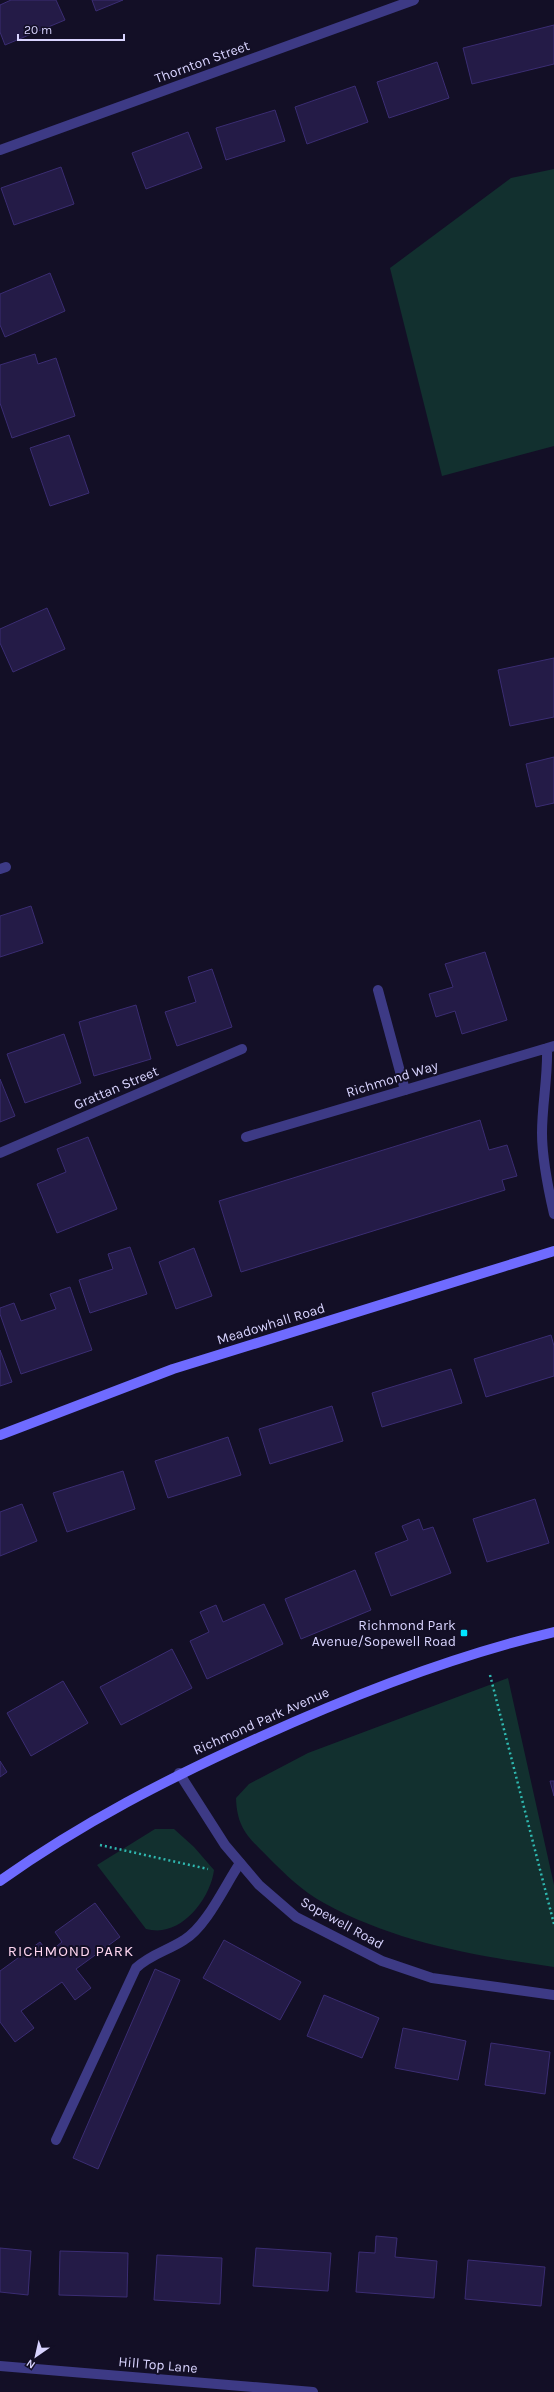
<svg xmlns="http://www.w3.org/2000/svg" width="554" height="2392" font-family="Karla,sans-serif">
  <rect width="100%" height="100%" fill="#130f26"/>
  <path fill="#12302f" d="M554,169V446L442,476L390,268L511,178Z
    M508,1678L554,1885V1967C476,1956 394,1942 324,1903C303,1892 285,1874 268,1857C248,1837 237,1828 236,1798L249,1784L308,1753Z
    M155,1829H174L194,1847L214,1870C211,1895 188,1927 162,1930C157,1931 151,1930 146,1929L97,1865Z"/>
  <path fill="#241b47" stroke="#3b2d73" d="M11,0H56L65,20L5,45L0,32V5Z
    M92,0H123L96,11Z
    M554,25V64L472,84L463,48Z
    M437,62L449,98L389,118L377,82Z
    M355,86L368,122L307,144L295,107Z
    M275,110L285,141L226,160L216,128Z
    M188,132L202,168L146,189L132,153Z
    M61,167L74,204L14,225L1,188Z
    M50,273L65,311L5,337L0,325V294Z
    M35,354L38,364L56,358L75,416L12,438L0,403V365Z
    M69,435L89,493L50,506L30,448Z
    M47,608L65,649L13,672L0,643V629Z
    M554,658V717L510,726L498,670Z
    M554,757V803L536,807L526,764Z
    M31,906L43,943L0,957V916Z
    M485,952L507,1020L462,1034L455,1011L436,1017L429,994L453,987L445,964Z
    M212,969L232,1027L177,1046L165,1012L196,1002L188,977Z
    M136,1005L151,1059L94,1076L79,1022Z
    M64,1034L81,1083L25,1103L7,1054Z
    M0,1079L15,1116L0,1122Z
    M480,1120L489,1150L507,1145L517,1176L502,1180L505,1190L241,1272L219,1201Z
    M88,1137L117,1209L57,1233L37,1184L66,1172L57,1149Z
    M130,1247L147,1294L90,1313L79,1280L113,1269L108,1254Z
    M194,1248L212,1296L176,1309L159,1262Z
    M70,1287L92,1350L21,1374L0,1314V1308L14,1303L21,1321L56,1309L50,1294Z
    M551,1335L554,1346V1376L486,1397L474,1359Z
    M0,1350L12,1382L0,1386Z
    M451,1369L462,1403L382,1427L372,1393Z
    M332,1406L343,1441L270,1464L259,1429Z
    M228,1437L241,1475L168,1498L155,1461Z
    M123,1471L135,1509L67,1532L53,1493Z
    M535,1499L549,1543L487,1562L473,1519Z
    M22,1504L37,1541L0,1556V1512Z
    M419,1519L423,1530L433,1527L451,1573L391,1596L375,1553L408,1540L402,1526Z
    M355,1570L371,1610L301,1639L285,1599Z
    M264,1604L283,1644L207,1679L190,1641L209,1632L200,1612L216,1605L223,1622Z
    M172,1649L192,1688L121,1725L100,1687Z
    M63,1681L88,1723L31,1756L7,1713Z
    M0,1761L7,1772L0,1777Z
    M550,1781H554V1796Z
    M95,1903L120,1937L76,1969L91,1988L75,2000L62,1982L21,2011L34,2028L15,2042L0,2022V1971L40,1942L48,1953L62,1942L55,1932Z
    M224,1940L301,1982L280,2020L203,1978Z
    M155,1969L180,1980L98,2169L73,2158Z
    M324,1995L379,2018L362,2058L307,2036Z
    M403,2028L466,2041L458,2080L395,2068Z
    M491,2043L550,2052L545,2094L485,2085Z
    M376,2236L397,2238L395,2257L437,2261L434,2298L356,2292L359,2252L375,2253Z
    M0,2248L31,2251L28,2295L0,2292Z
    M256,2248L331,2253L328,2291L253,2286Z
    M60,2251L128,2253L127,2297L59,2295Z
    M157,2255L222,2258L220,2304L154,2300Z
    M468,2260L545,2267L541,2306L465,2299Z"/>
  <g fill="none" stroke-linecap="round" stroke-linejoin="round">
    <path stroke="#2fb8b0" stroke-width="2.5" stroke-dasharray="2 3" stroke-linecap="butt" d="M490,1675L554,1924
      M100,1845L208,1869"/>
    <path stroke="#3d3a85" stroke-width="10" d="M378,990L405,1090
      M56,2140L136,1968C151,1954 167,1951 184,1940C207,1926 225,1885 240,1863"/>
    <path stroke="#3d3a85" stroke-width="10" d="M0,150L414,0
      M0,869L6,867
      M547,1048C548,1077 542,1104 542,1133C542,1160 548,1188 554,1214
      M246,1137L554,1046
      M0,1153L242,1049
      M179,1773L225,1845L259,1885L296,1917L382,1961L432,1978L554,1995
      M0,2366L313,2392"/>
    <path stroke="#6f6bff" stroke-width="10" d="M0,1435L173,1369L554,1251
      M0,1881C81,1823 169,1778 260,1737C355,1694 452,1656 554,1632"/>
  </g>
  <rect fill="#00e5ff" stroke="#130f26" stroke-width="1.5" x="460" y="1629" width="8" height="8" rx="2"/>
  <g text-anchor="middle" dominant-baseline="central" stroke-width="4" stroke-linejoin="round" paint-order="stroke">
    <g font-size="14" fill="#d9d4ff" stroke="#130f26">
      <text transform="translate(202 62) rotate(-20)">Thornton Street</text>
      <text transform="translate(392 1079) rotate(-17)">Richmond Way</text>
      <text transform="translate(116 1088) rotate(-23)">Grattan Street</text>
      <text transform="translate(271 1324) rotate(-17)">Meadowhall Road</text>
      <text transform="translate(261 1721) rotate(-24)">Richmond Park Avenue</text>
      <text transform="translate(342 1923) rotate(29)">Sopewell Road</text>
      <text transform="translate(158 2365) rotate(5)">Hill Top Lane</text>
    </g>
    <g font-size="14" fill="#d9d4ff" stroke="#130f26" text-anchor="end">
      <text x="456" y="1625">Richmond Park<tspan x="456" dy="16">Avenue/Sopewell Road</tspan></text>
    </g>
    <g font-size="15" letter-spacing="1" fill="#ffd6f0" stroke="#130f26">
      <text x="71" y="1951">RICHMOND PARK</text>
    </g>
  </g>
  <g transform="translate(36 2356) rotate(214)" stroke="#130f26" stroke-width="3" paint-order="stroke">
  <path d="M0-3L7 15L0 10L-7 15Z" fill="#d9d4ff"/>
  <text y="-6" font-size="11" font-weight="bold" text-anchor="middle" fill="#d9d4ff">N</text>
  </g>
  <path d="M18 34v6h106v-6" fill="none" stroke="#d9d4ff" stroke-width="2"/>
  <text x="24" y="34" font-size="12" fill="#d9d4ff" stroke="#130f26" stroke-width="3" paint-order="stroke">20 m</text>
</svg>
